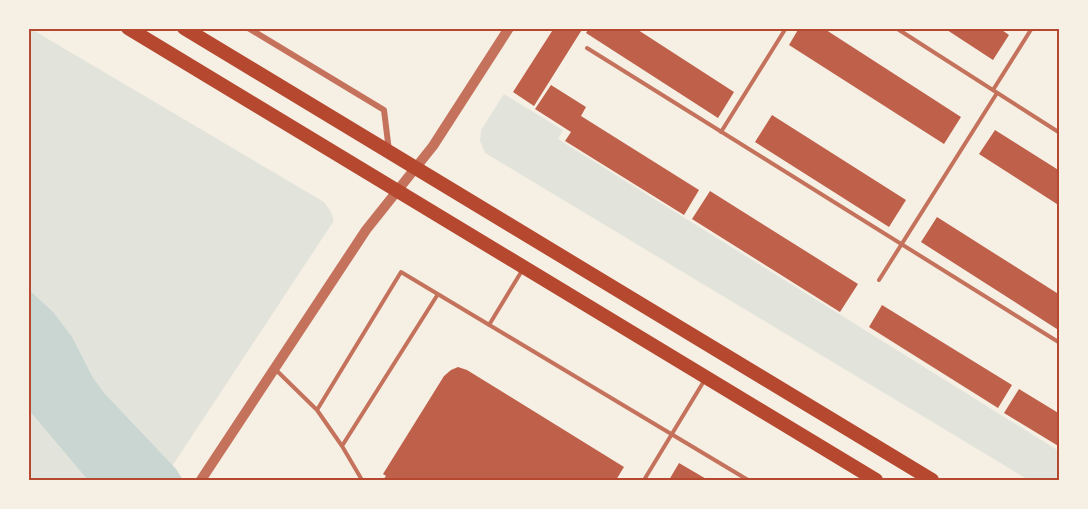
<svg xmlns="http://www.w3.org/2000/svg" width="1088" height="509" font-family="Figtree,sans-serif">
  <rect width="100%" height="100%" fill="#f6efe4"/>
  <path fill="#e2e4dc" d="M28,29H31L324,202C329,209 334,214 333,222L163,480H29Z
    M504,94L563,130L558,139L1059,451V480H1029L485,153L480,141L481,130Z"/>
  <path fill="#c9d6d2" d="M29,290L53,312L72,337L93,378L105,394L176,469L183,480H88L29,410Z"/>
  <path fill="#bf614a" d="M554,28H583L534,106L513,92Z
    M589,28H635L734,92L718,118L586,33Z
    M799,28H823L961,117L944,144L789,45Z
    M944,28H999L1009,35L993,60Z
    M551,85L586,107L581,116L699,190L684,215L565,141L571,132L535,109Z
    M772,115L906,200L889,227L755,142Z
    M995,130L1060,171V206L979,154Z
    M710,191L858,284L840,312L692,219Z
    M937,217L1060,295V331L921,242Z
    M882,305L1012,385L998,408L869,327Z
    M458,367L467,370L624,467L616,480H383L386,476L383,474L444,376L451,370Z
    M1019,389L1060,414V447L1004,413Z
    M679,463L708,480H669Z"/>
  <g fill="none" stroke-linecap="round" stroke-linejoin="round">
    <path stroke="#c5725c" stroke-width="4" d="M896,28L1060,133
      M587,48L1060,343
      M993,90L1032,28
      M721,132L786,28
      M879,280L997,93
      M489,325L523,269
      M275,369L317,410L342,446L362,480
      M317,410L401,272L748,480
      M342,446L438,294
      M644,480L704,381"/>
    <path stroke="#c5725c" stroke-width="6" d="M248,28L384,110L389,151"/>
    <path stroke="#c5725c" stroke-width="10" d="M201,480L366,230L433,146L509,28"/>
    <path stroke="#b5482f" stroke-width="14" d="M128,28L876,480
      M184,28L932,480"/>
  </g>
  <rect width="1088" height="509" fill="none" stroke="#f6efe4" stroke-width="60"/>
  <rect x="30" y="30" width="1028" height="449" fill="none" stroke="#b5482f" stroke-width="2"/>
</svg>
